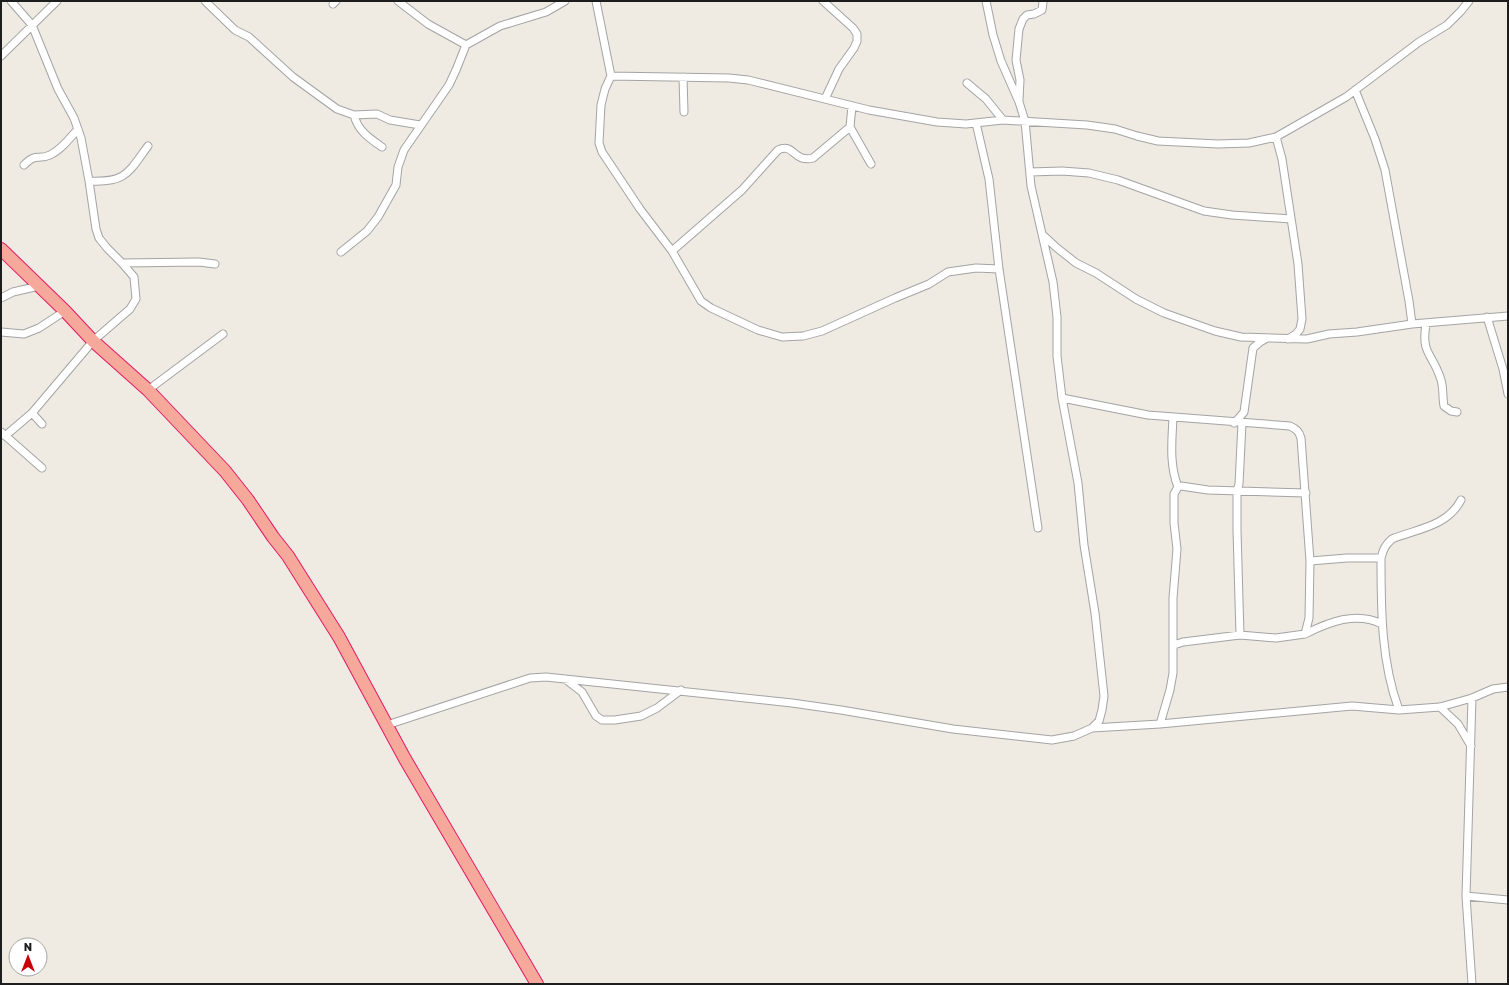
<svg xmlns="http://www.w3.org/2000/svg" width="1509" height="985" font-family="'Golos Text',sans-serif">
  <rect width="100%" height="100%" fill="#efeae2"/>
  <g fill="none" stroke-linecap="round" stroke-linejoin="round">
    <defs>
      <path id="minor" d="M205,1L235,30L249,37L293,77L337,109L354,115L377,114L390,120L420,125
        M398,1L428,24L466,45
        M596,1L611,76L605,89L601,105L599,143L602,152L640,209L672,251L701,301L711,308L758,330L782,337L803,336L822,331L895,298L929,284L948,272L976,268L999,269
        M823,1L853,28L857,34V41L854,48L839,69L825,99
        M333,4L336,1
        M1,56L57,1
        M611,76L729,78L748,80L869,110L937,122L966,124L1003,120L1087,125L1115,129L1137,136L1158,141L1218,144L1249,143L1276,137L1346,97L1419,42L1447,25L1461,11L1469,1
        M683,77L684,112
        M967,83L986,99L1003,120
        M1355,90L1375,139L1385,170L1409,301L1412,324
        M1019,100L1020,80L1016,60L1019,29L1023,19L1027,15L1034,14L1042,10L1043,2
        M354,115C358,131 369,138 382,147
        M976,123L989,179L999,269L1038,528
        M850,127L871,164
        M1276,137L1282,159L1298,264L1302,319L1300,329L1296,334L1288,339
        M24,165C37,152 37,161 50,155C61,150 70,138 78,129
        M1030,172L1062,171L1089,173L1118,180L1204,211L1232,215L1291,219
        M89,181C126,183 128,173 148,146
        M1044,236L1057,248L1076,263L1096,273L1136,299L1164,313L1215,331L1241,337L1307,339L1329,334L1357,332L1412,324L1508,316
        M672,251L742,190L778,150C794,142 793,163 813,158L850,127L852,106
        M341,252L367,231L378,217L396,185L398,167L404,150L449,85L456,70L466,45L500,26L546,12L565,1
        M122,263L199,262L215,264
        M1,298L13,292L39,286
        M1487,317L1503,369L1508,394
        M1426,324C1421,354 1432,353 1440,377C1444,386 1442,396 1444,406L1451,411L1457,412
        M1,332L24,334L39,328L65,311
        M148,390L223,334
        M1062,398L1148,415L1290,426C1296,429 1299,431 1301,438L1310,561L1309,618L1305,634L1276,638L1240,635L1183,642L1174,645
        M32,413L42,424
        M1173,417C1172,441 1169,464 1178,487
        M1234,423L1239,418L1244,412L1253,348L1260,342L1267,338
        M1,432L42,468
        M5,436L32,413L93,341L130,309L136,299L134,277L122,263L107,248L99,238L96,229L89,181L81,138L74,118L58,89L32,25L11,1
        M1237,491V530L1240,635
        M1237,491L1239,484L1242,423
        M1310,561L1347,558H1381
        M1305,634C1329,622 1356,611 1382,624
        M565,679L582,692L596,716L602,720H615L641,716L657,708L681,690
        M1440,707L1458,724L1471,746
        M1399,710C1381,662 1381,609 1381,558C1383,550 1385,545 1392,539C1416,529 1447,527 1461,500
        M1160,724L1170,690L1173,673V598L1177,549L1174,523V494L1178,487L1181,486L1208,490L1306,493
        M387,725L530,678L546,677L792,703L841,710L953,729L1052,740L1074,736L1092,728L1099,721L1102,710L1104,696L1095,613L1084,545L1078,483L1062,398L1057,356V317L1053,282L1031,186L1025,121L1019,102L1001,61L993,35L986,1
        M1092,728L1160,724L1352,706L1399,710L1440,707L1472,698L1493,689L1508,687
        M1466,896L1508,900
        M1472,984L1466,896L1472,698"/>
      <path id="trunk" d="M1,249L65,311L93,341L148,390L225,471L248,500L273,537L288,556L339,637L405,759L537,984"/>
    </defs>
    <use href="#minor" stroke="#a4a4a4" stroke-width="9"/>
    <use href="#trunk" stroke="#e51867" stroke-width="14"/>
    <use href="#minor" stroke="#fff" stroke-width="7"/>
    <use href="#trunk" stroke="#f6a99a" stroke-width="12"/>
  </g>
  <rect width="1509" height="985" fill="none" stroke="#1d1d1d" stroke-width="4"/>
  <g transform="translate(28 957)"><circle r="19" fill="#ffffff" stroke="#a5a5a5"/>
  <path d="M0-3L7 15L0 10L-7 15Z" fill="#ca0008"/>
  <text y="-6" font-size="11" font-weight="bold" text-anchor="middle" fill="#1d1d1d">N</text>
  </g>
</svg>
